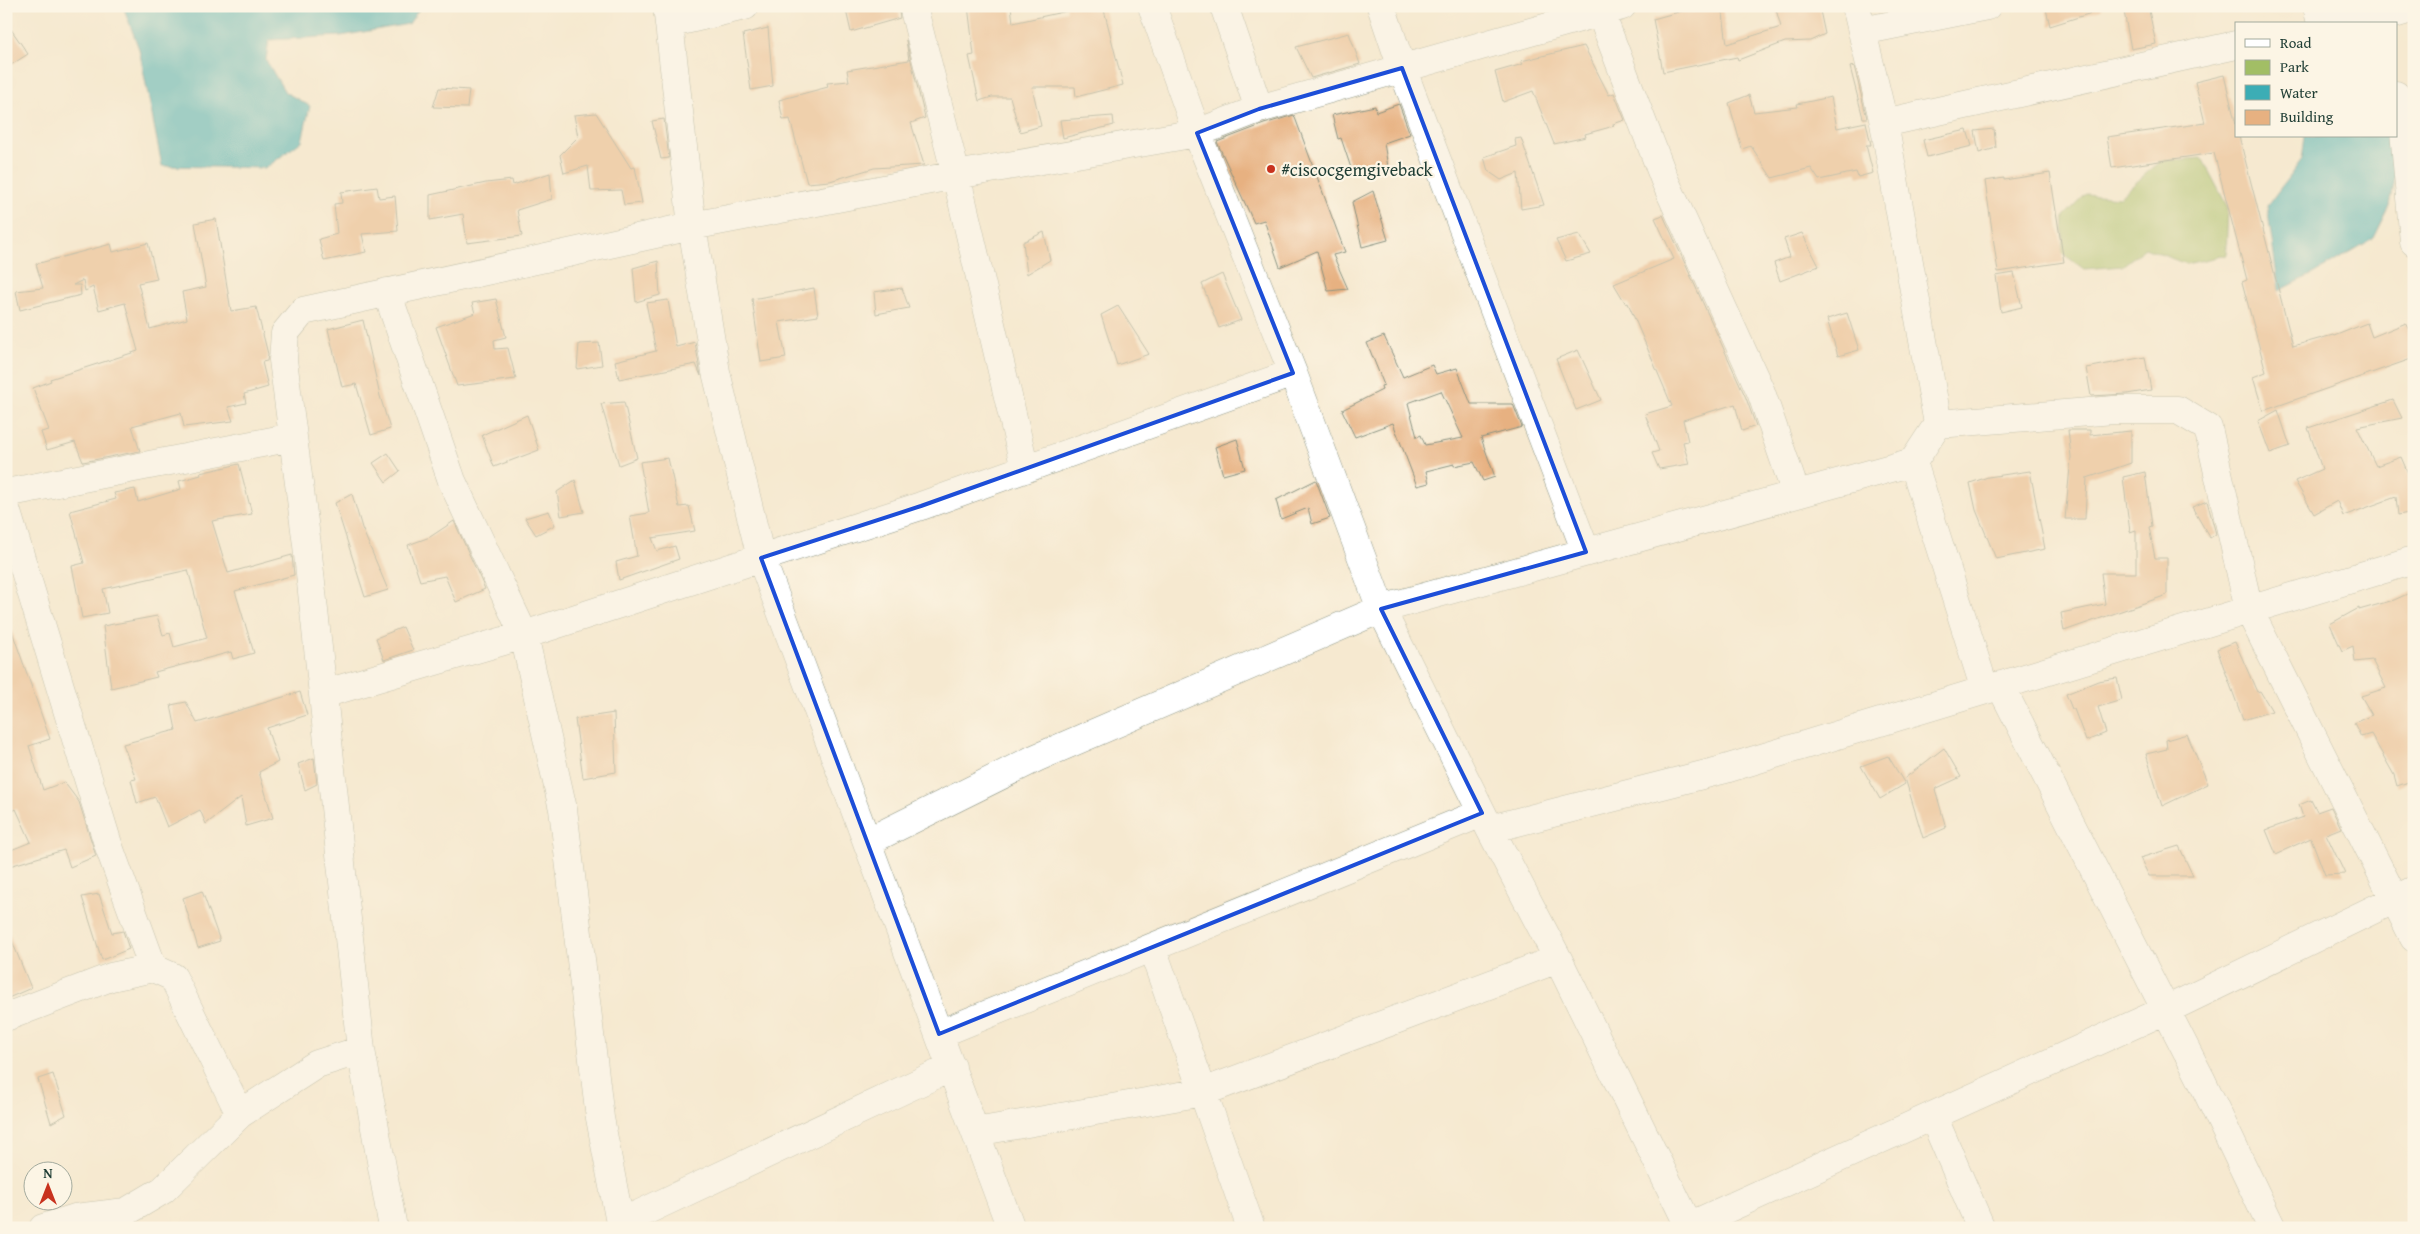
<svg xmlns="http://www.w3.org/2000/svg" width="2420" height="1234" font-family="'Gentium Book Plus',serif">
  <rect width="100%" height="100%" fill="#fcf5e5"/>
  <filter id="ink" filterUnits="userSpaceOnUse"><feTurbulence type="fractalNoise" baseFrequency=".02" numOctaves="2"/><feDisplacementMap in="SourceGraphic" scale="10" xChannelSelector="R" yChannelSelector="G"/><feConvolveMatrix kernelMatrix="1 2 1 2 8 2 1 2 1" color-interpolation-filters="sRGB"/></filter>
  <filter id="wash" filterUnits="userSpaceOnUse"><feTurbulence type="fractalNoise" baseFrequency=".0096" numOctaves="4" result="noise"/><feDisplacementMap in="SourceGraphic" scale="20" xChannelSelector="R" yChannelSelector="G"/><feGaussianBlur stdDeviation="1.12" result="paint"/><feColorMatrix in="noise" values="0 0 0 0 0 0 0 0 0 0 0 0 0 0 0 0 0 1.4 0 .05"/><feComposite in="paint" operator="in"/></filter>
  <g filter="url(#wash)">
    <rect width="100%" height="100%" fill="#f6e9d0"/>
    <path fill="#a2be65" stroke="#607e4c" d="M2202,158L2228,208L2226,255L2186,264L2145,248L2122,266L2084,269L2062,253L2064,216L2086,194L2120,197L2160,161Z"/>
    <path fill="#3cadb5" stroke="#2e7574" d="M123,6H421L409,24L341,36L269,40L266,60L285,92L310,106L302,141L266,168L162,166L139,49Z
      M2305,136H2395L2399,156L2390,206L2374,238L2317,272L2279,291L2267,206L2302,159Z"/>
    <g id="blocks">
      <path fill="#e7b181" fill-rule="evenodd" d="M845,6H898L900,18L851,32Z
        M968,6H1011L1013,23L1067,11L1066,6H1103L1123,85L1076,97L1075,87H1032L1041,126L1020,132L1010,97H992L979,101L969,56L974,55Z
        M1700,6H1722L1727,44L1781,27L1775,6H1819L1825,34L1810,41L1785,42L1738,60L1737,57L1663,72L1653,19Z
        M2057,6H2100L2101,10L2050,26L2046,9Z
        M2123,6H2148L2156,44L2131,49Z
        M6,22L28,54L6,68Z
        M768,28L773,86L751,90L743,34Z
        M1349,33L1360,64L1311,78L1296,47Z
        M906,40L925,118L911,123L924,165L874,168L830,181L807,183L790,119L783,120L779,100L828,87L827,83L849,81L847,70L909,60Z
        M1584,46L1609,95L1614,93L1625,120L1613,124L1614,126L1585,134L1586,137L1554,144L1533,91L1503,102L1495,72L1523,64L1521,61Z
        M1854,66L1867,118H1863L1850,67Z
        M2224,75L2236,125V136H2239L2293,346L2333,335L2334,336L2367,323L2372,337L2406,323L2414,337V358L2263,411L2253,377L2266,372L2242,282L2247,280L2214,153L2112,168L2107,137L2205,123L2195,82Z
        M439,88L469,90L467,108L433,107Z
        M1749,95L1754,112L1798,107L1797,104L1831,97L1837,128L1866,122L1871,145H1866L1873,173L1858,177L1856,172L1819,180L1811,168L1772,178L1751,146L1742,149L1729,103Z
        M1399,104L1410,134L1384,143L1388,167L1352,171L1341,138L1338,139L1332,115L1375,106L1376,112Z
        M596,113L631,168L635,167L642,203L624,205L621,190L591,191L588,166L564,173L560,155L578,137L574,115Z
        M1294,115L1345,252L1333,255L1348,289L1328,291L1317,251L1280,267L1264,220L1254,223L1217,142L1264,124Z
        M1113,116L1114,125L1063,138L1060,120Z
        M664,119L669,158L661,159L652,121Z
        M1994,129L1996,148L1979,153L1975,131Z
        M1967,130L1972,146L1927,157L1923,140Z
        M1521,138L1544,205L1521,209L1518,173L1501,180L1488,171L1484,157L1516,146L1515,139Z
        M550,173L552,199L517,210L522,236L467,243L463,214L430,220V195L486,183L512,180L513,185Z
        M2050,173L2064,262L1998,272L1985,181L2004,178V180Z
        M377,187L379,198L395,196L398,231L362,234L366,252L324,261L319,239L337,234L334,204L342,203L341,192Z
        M1373,191L1388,240L1362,247L1352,202Z
        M1663,215L1746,398L1756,426L1742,431L1735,404L1683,420L1688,441L1683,442L1689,464L1659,469L1652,453L1659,451L1645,414L1672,406L1628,303L1626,304L1614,284L1674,259L1655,218Z
        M216,219L231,311L256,307L268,354L267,361L262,362L268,387L244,394L246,403L228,407L233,421L184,427L181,413L132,426L140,451L83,462L75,442L47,450L41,432L49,430L33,388L51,381L50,379L138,351L125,303L99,310L93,287L85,291L83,280L73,285H80L81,295L20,310L16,291L43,288L36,264L111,244L113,252L148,243L157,279L138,283L150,329L187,319L182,292L206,287L195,223Z
        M1044,232L1050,260L1027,274L1023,242Z
        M1802,233L1819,266L1780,281L1774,263L1790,257L1784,239Z
        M1579,234L1591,254L1566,261L1556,240Z
        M658,261L660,295L636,302L633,268Z
        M2014,273L2022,307L2001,312L1996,276Z
        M1222,274L1241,320L1219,328L1202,284Z
        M814,288L818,316L779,322L786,358L761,362L752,299Z
        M902,288L909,308L876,314L874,292Z
        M496,299L506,337L494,340L495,349L508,348L516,379L457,386L436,327L475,313L472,303Z
        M668,300L676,347L695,342L701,376L696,364L619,379L615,361L656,351L646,303Z
        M1118,306L1149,354L1117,365L1101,315Z
        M1847,313L1859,350L1838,356L1827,319Z
        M363,320L380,396L390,429L371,435L356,384L342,387L328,329Z
        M1384,336L1403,377L1432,365L1436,374L1457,368L1471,404H1513L1522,427L1481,438L1495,477L1483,481L1474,462L1454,466V464L1426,471L1429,483L1417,486L1393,423L1355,437L1342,410L1382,390L1381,386L1384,385L1367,343ZM1441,391L1463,438L1425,445L1421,435L1417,437L1408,403Z
        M599,343L602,365L577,369L579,344Z
        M1578,350L1601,400L1576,410L1556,359Z
        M2145,357L2151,390L2127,394L2091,396L2086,368Z
        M2393,400L2402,418L2357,427L2376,466L2401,457L2414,487V512L2398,515L2396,497L2343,516L2337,501L2314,514L2295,481L2322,469L2308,428Z
        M624,402L637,458L619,465L601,404Z
        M2278,410L2290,446L2270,453L2258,421Z
        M527,415L539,450L494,467L482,435Z
        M2068,430H2090V435L2131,431V463L2087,478L2085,519H2065L2071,457Z
        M1237,439L1245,469L1223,475L1215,447Z
        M388,453L400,471L386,482L373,463Z
        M668,458L679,507L689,506L695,531L652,538L657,551L675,546L679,559L619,580L616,562L637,556L630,516L649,513L640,462Z
        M239,464L252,514L212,521L228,573L292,555L294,575L235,591L254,653L233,659L231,652L155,672L157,677L111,688L103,626L157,616L163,635L170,633L174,647L207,638L188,570L103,589L108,613L82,618L72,566L84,563L70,511L116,499L114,493L135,489L138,502L181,489L179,481L201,475L200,473Z
        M2030,471L2045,549L1996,559L1976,510L1970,483L1988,477Z
        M2145,472L2152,526L2149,527L2155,558H2167V595L2064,631L2061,613L2105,604L2101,573H2136V530L2130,532L2123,477Z
        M575,480L584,512L561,516L557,492Z
        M1316,480L1330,518L1312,524L1308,508L1281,519L1276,500Z
        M352,494L362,528L388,590L365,597L335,503Z
        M2207,501L2216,534L2210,538L2192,507Z
        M549,511L555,525L536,535L525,518Z
        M454,521L485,589L456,602L445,576L420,581L408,545L430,537Z
        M2414,591V780L2397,786L2394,775L2371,734L2361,737L2354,723L2372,715L2361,696L2386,688L2372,660L2355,662L2353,646L2342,651L2330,624L2359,608V610L2394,600Z
        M6,620H8L50,739L29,746L43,790L64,782L79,802L96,856L70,867L64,850L6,867V852L31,842L16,809L13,811L6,795Z
        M403,627L413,650L384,660L376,638Z
        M2235,642L2257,692L2260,691L2272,711L2243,720L2217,649Z
        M2117,678L2122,700L2098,707L2106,733L2086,741L2074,709H2072L2066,694L2098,681Z
        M300,692L307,715L267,728L278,762L259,772L273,818L246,826L241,797L206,824L200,810L167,827L155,797L137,803L131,780L136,779L123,744L176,730L171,705L186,702L197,723Z
        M614,713L616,772L583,778L575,719Z
        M2187,734L2208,784L2162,806L2146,754L2167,749L2166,740Z
        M1944,748L1961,777L1935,789L1946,828L1923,838L1905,778Z
        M1888,756L1905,784L1880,799L1861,766Z
        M314,758L317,784L305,790L298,764Z
        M2311,800L2317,812L2331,807L2341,828L2326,834L2345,874L2325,875L2311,838L2276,854L2266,830L2303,817L2299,805Z
        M2179,846L2193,876H2149L2140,858Z
        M202,891L220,941L198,948L183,898Z
        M99,894L112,933L123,931L129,949L102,960L82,897Z
        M6,926L31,988L6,999Z
        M53,1074L66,1115L51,1123L38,1079Z"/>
    </g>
  </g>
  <g filter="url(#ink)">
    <use href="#blocks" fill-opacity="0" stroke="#8a9382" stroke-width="1"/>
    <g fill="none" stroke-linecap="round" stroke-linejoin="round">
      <defs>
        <path id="minor" d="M667,6L692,226L716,372L761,558L1011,1228
          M913,6L956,175L1025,469
          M1152,6L1197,133L1293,373L1381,609L1490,829L1558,959L1690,1228
          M1224,6L1259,109
          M1381,6L1402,68L1586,552
          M1598,6L1665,181L1761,392L1796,494
          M2317,6L2321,24
          M669,24L745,6
          M2333,24L2394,14L2414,8
          M1862,31L1987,6
          M2396,95L2404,131L2414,242
          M1884,123L2236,45
          M387,292L452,481L524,635L563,809L600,1118L621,1228
          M1938,424L2114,410H2178L2208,428L2249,610L2414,938
          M1913,462L1985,690
          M6,493L293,437
          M6,509L108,844L153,968
          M2000,685L2201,1079L2272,1228
          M323,694L524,635L921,506L1293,373
          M1490,829L1722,770L2414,560
          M867,842L1036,758L1381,609L1913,462L1938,424L1884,123L1856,6
          M1152,948L1251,1228
          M6,1017L111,977L153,968L173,977L240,1114
          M939,1034L1482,813
          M1933,1116L1981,1228
          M976,1132L1203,1092L1558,959
          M620,1223L952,1067
          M1689,1226L2166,1010L2414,890
          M43,1228L75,1218L126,1212L163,1190L240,1114L317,1064L361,1050
          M393,1228L361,1050L307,545L283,360L285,333L303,311L692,226L956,175L1197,133L1259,109L1622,6"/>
      </defs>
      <use href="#minor" stroke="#8a9382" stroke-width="29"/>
      <use href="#minor" stroke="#fff" stroke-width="28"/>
    </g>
  </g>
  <path d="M0 0H2420V1234H0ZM1402,68L1586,552L1381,609L1482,813L939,1034L761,558L921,506L1293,373L1197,133L1259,109Z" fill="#f6e9d0" fill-opacity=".55" fill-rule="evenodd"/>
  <path fill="none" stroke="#1d4ed8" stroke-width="4" stroke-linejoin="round" d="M1402,68L1586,552L1381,609L1482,813L939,1034L761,558L921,506L1293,373L1197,133L1259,109Z"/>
  <circle fill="#c8321e" stroke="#fcf5e5" stroke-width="2" cx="1271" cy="169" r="5"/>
  <g text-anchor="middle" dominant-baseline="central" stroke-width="4.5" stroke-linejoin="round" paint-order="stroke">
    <g font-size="18" fill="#1f3d34" stroke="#fcf5e5" text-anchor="start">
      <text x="1281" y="169">#ciscocgemgiveback</text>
    </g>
  </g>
  <rect width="2420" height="1234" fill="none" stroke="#fcf5e5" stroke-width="25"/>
  <rect x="2235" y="22" width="162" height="115" fill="#fcf5e5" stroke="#a4ab9e"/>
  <rect x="2245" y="39" width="25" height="8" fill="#ffffff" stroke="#a4ab9e"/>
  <text x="2280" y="48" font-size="15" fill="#1f3d34">Road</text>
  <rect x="2245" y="60" width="25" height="15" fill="#a2be65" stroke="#a4ab9e"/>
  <text x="2280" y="72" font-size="15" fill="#1f3d34">Park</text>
  <rect x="2245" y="85" width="25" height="15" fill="#3cadb5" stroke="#a4ab9e"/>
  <text x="2280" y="98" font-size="15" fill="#1f3d34">Water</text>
  <rect x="2245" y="110" width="25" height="15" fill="#e7b181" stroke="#a4ab9e"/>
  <text x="2280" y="122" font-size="15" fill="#1f3d34">Building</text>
  <g transform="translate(48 1186)"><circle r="24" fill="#fcf5e5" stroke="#a4ab9e"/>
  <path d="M0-4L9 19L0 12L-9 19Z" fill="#c8321e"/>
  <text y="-8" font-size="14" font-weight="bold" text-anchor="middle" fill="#1f3d34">N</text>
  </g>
</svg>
